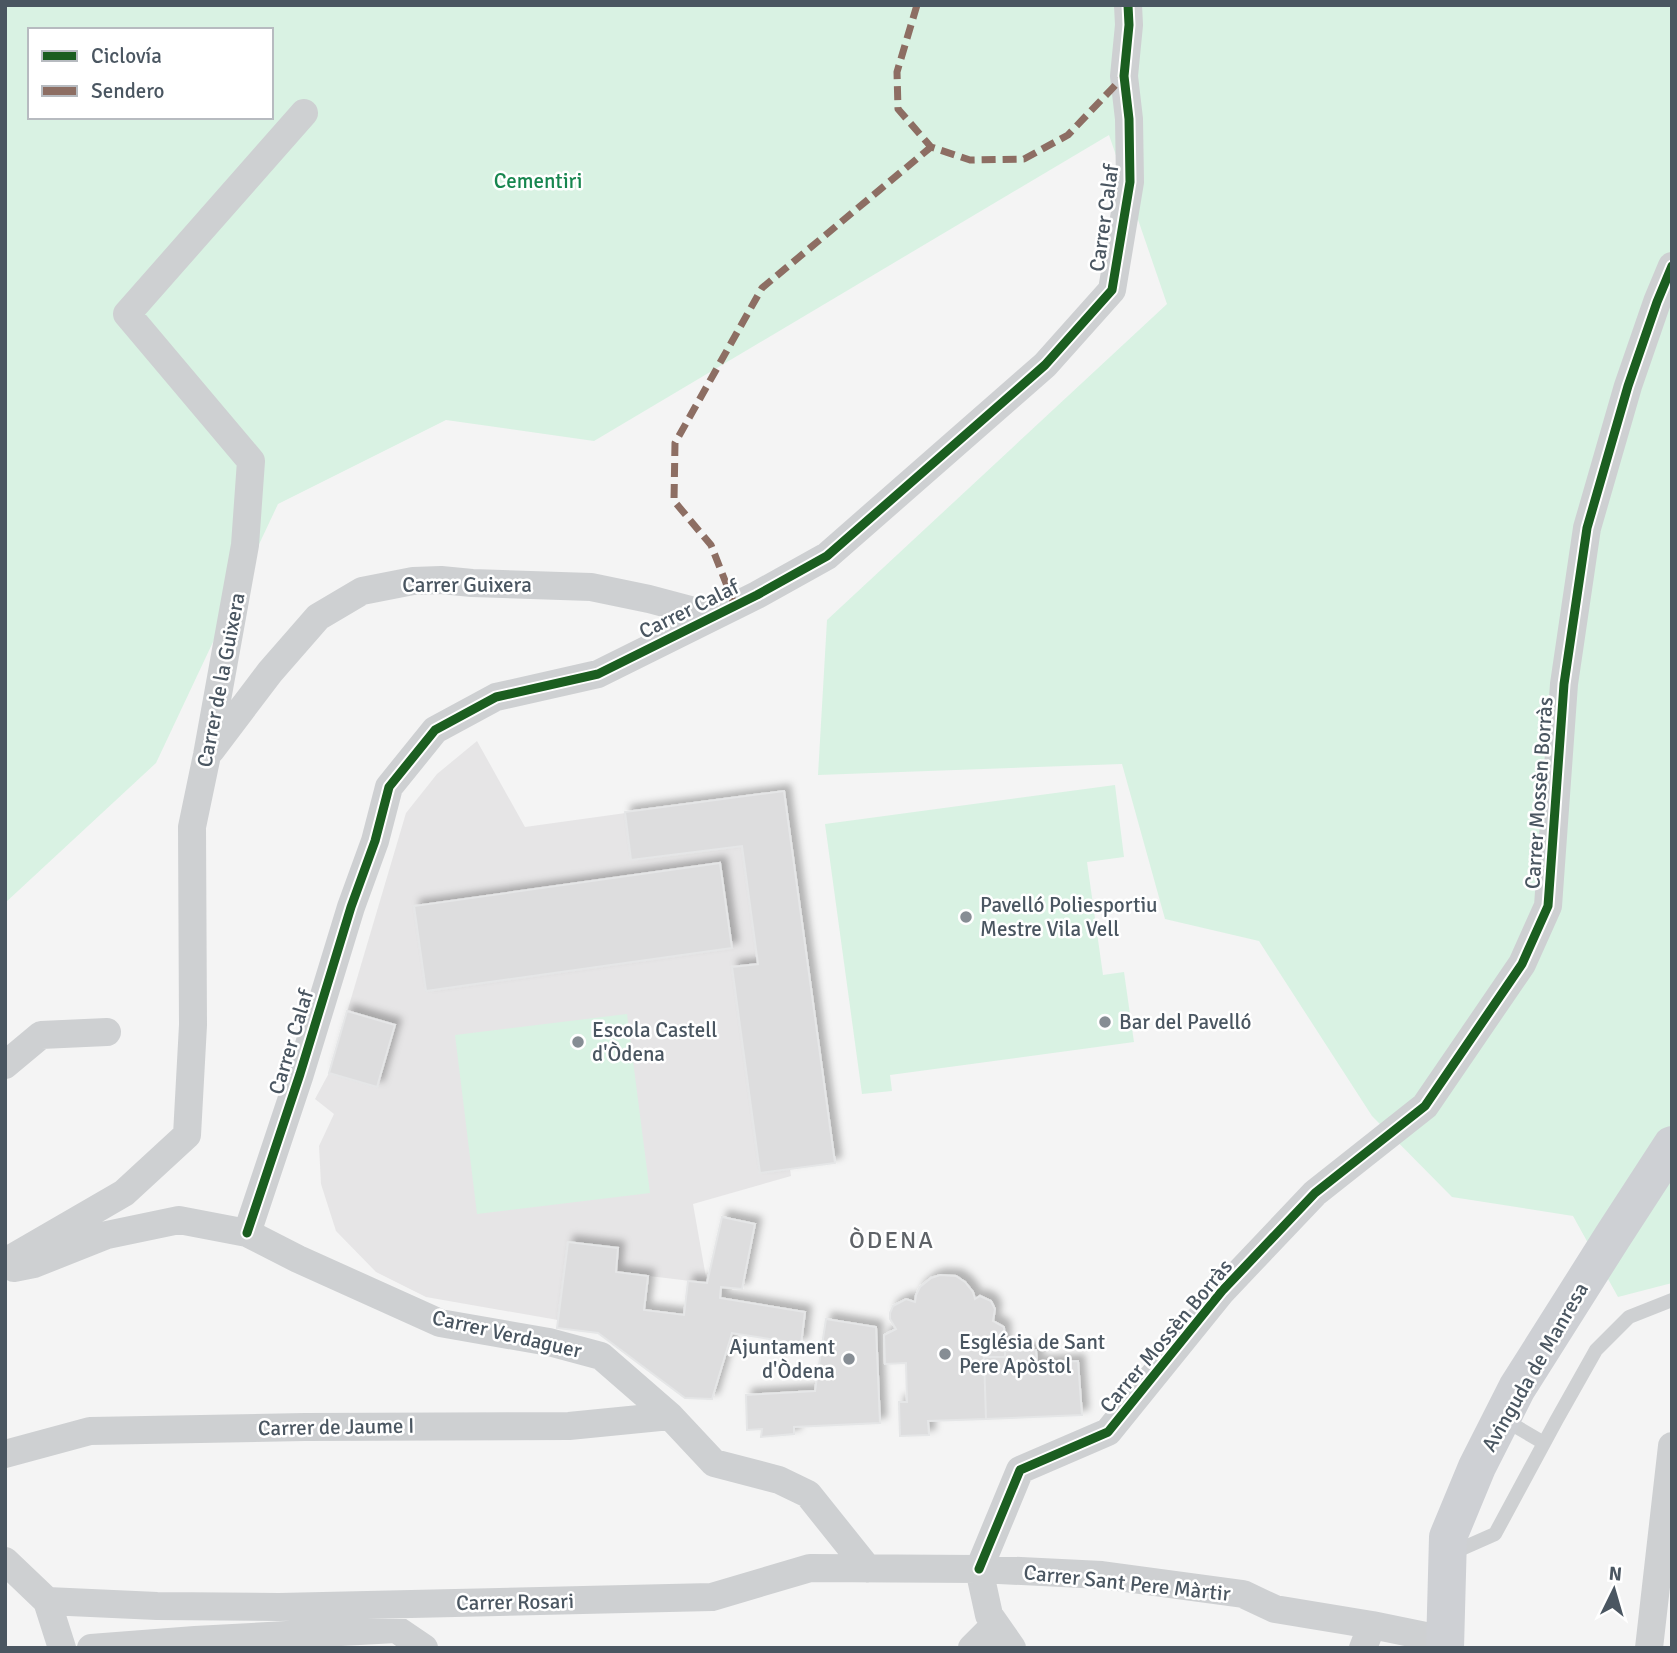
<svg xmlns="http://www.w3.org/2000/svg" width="1677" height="1653" font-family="Signika,sans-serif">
  <defs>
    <filter id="shadow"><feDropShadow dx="6" dy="-6" stdDeviation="3.5" flood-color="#0004"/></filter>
  </defs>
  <rect width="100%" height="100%" fill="#f4f4f4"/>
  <path fill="#e6e5e6" d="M477,741L525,827L784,791L835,1163L790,1169L791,1176L693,1204L707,1283L616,1272L618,1248L568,1242L558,1320L426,1297L376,1272L336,1231L321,1184L319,1146L334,1114L315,1099L329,1073L406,813L437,774Z"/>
  <path fill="#d9f2e3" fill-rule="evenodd" d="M5,5H1672V1283L1618,1297L1573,1216L1452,1197L1372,1116L1259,941L1165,919L1122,764L818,775L827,620L1167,304L1109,135L594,441L446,420L278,504L156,763L5,903ZM30,30H271V117H30Z
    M1115,785L1124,857L1087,862L1103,975L1124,972L1134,1042L890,1075L892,1091L862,1094L825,824Z
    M627,1014L650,1193L477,1214L455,1035Z"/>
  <path fill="#ddddde" stroke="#e5e6e7" stroke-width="2" filter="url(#shadow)" d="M784,791L835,1163L760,1173L732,967L758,964L742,846L631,860L625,812Z
    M720,863L732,948L426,991L414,906Z
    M347,1011L395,1025L377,1087L329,1073Z
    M722,1217L755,1224L742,1289L721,1287L720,1298L805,1312L801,1344L732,1333L712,1399L685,1398L598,1333L557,1328L568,1242L618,1248L616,1272L648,1276L644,1310L684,1315L688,1281L707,1283Z
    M940,1275L956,1276L965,1282L973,1292L975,1299L980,1296L991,1301L995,1309L993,1321L1004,1327L1005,1357H984L986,1419L928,1421L929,1435L900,1436L899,1402H907L906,1363L885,1364L884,1335L896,1329L890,1319V1313L893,1306L906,1299L915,1302L916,1295L920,1287L931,1278Z
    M826,1319L876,1327L880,1423L794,1427V1434L761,1437L762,1429L747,1430L746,1395L815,1391Z
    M1036,1350L1037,1363L1078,1361L1082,1415L986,1419L984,1357H1005V1351Z"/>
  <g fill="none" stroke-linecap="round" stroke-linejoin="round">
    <path stroke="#ced0d2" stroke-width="14" d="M1503,1419L1544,1443
      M1452,1553L1495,1534L1556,1421L1596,1350L1629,1317L1672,1300"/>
    <path stroke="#ced0d2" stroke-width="28" d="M211,750L270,672L318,617L362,591L413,581L441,580L472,583L591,587L649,599L713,616
      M5,1065L41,1035L107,1032
      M247,1233L300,1074L351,907L375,841L389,787L435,730L496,697L598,674L757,595L827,556L1045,365L1112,290L1130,182L1129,119L1124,76L1129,25L1128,5
      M5,1262L124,1193L187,1135L193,1025L192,827L207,755L245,545L251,461L127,314L304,113
      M14,1268L34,1264L107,1235L179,1220L247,1233L298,1259L440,1323L549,1342L601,1356L670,1416L714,1463L779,1480L808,1494L868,1569
      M5,1454L90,1431L305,1427L569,1426L670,1416
      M5,1561L47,1601L62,1648
      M979,1569L1020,1470L1108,1432L1222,1291L1315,1193L1425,1106L1522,964L1548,906L1564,684L1587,528L1628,386L1657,302L1672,266
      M979,1569L989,1615L1012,1648
      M47,1601L157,1606L279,1607L712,1597L810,1568L979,1569L1102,1575L1243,1594L1275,1609L1372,1625L1445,1640
      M91,1648L195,1640L396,1629L424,1648
      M972,1648L995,1625
      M1363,1648L1372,1625
      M1649,1648L1672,1446"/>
    <path stroke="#ced0d4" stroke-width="38" d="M1445,1648L1448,1537L1477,1467L1517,1388L1613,1236L1672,1145"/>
    <path stroke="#8d6e63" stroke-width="7" stroke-dasharray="14 7" stroke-linecap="butt" d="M917,5L897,72L898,109L931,147L970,160L1024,159L1068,135L1124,76
      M735,606L711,545L674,501L675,443L762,288L931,147"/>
    <defs>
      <path id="cycleway" d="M247,1233L300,1074L351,907L375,841L389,787L435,730L496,697L598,674L757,595L827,556L1045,365L1112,290L1130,182L1129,119L1124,76L1129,25L1128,5
        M979,1569L1020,1470L1108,1432L1222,1291L1315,1193L1425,1106L1522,964L1548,906L1564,684L1587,528L1628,386L1657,302L1672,266"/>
    </defs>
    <use href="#cycleway" stroke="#fff" stroke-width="13"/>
    <use href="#cycleway" stroke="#1b5e20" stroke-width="9"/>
  </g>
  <g fill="#868d94" stroke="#fff" stroke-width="2.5">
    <circle cx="966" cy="917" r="7"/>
    <circle cx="1105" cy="1022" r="7"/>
    <circle cx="578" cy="1042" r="7"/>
    <circle cx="945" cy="1354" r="7"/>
    <circle cx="849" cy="1359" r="7"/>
  </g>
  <g text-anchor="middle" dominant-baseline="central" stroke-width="5" stroke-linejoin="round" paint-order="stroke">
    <g font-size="21" fill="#17864f" stroke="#fff">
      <text x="538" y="181">Cementiri</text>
    </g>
    <g font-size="21" fill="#4a5661" stroke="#fff">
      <text transform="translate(1104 218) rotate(-82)">Carrer Calaf</text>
      <text x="467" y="585">Carrer Guixera</text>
      <text transform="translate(689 609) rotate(-26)">Carrer Calaf</text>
      <text transform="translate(221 680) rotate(-79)">Carrer de la Guixera</text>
      <text transform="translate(1539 793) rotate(-86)">Carrer Mossèn Borràs</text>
      <text transform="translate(291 1042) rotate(-73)">Carrer Calaf</text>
      <text transform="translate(507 1334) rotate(13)">Carrer Verdaguer</text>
      <text transform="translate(1166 1336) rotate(-50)">Carrer Mossèn Borràs</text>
      <text transform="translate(1535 1367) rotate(-60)">Avinguda de Manresa</text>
      <text transform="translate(336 1427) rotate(-1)">Carrer de Jaume I</text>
      <text transform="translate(1127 1583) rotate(6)">Carrer Sant Pere Màrtir</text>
      <text transform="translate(515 1602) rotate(-1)">Carrer Rosari</text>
    </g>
    <g font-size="21" fill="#4a5661" stroke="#fff" text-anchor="start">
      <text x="980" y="905">Pavelló Poliesportiu<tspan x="980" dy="24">Mestre Vila Vell</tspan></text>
      <text x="1119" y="1022">Bar del Pavelló</text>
      <text x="592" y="1030">Escola Castell<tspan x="592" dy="24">d'Òdena</tspan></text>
      <text x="959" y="1342">Església de Sant<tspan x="959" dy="24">Pere Apòstol</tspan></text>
      <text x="835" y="1347" text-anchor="end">Ajuntament<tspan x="835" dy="24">d'Òdena</tspan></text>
    </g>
    <g font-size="24" letter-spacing="2" fill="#5f6368" stroke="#fff">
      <text x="892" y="1240">ÒDENA</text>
    </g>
  </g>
  <rect width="1677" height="1653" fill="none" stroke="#4a5661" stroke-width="14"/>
  <rect x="28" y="28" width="245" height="91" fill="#ffffff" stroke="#b7bbc0" stroke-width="2"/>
  <rect x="42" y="51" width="35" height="10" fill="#1b5e20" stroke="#b7bbc0" stroke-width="2"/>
  <text x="91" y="63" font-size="21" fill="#4a5661">Ciclovía</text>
  <rect x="42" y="86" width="35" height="10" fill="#8d6e63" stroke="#b7bbc0" stroke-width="2"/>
  <text x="91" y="98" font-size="21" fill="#4a5661">Sendero</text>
  <g transform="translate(1614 1590) rotate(5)" stroke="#ffffff" stroke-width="5" paint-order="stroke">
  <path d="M0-5L12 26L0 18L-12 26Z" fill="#4a5661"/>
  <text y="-10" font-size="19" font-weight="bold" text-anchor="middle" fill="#4a5661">N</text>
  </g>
</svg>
